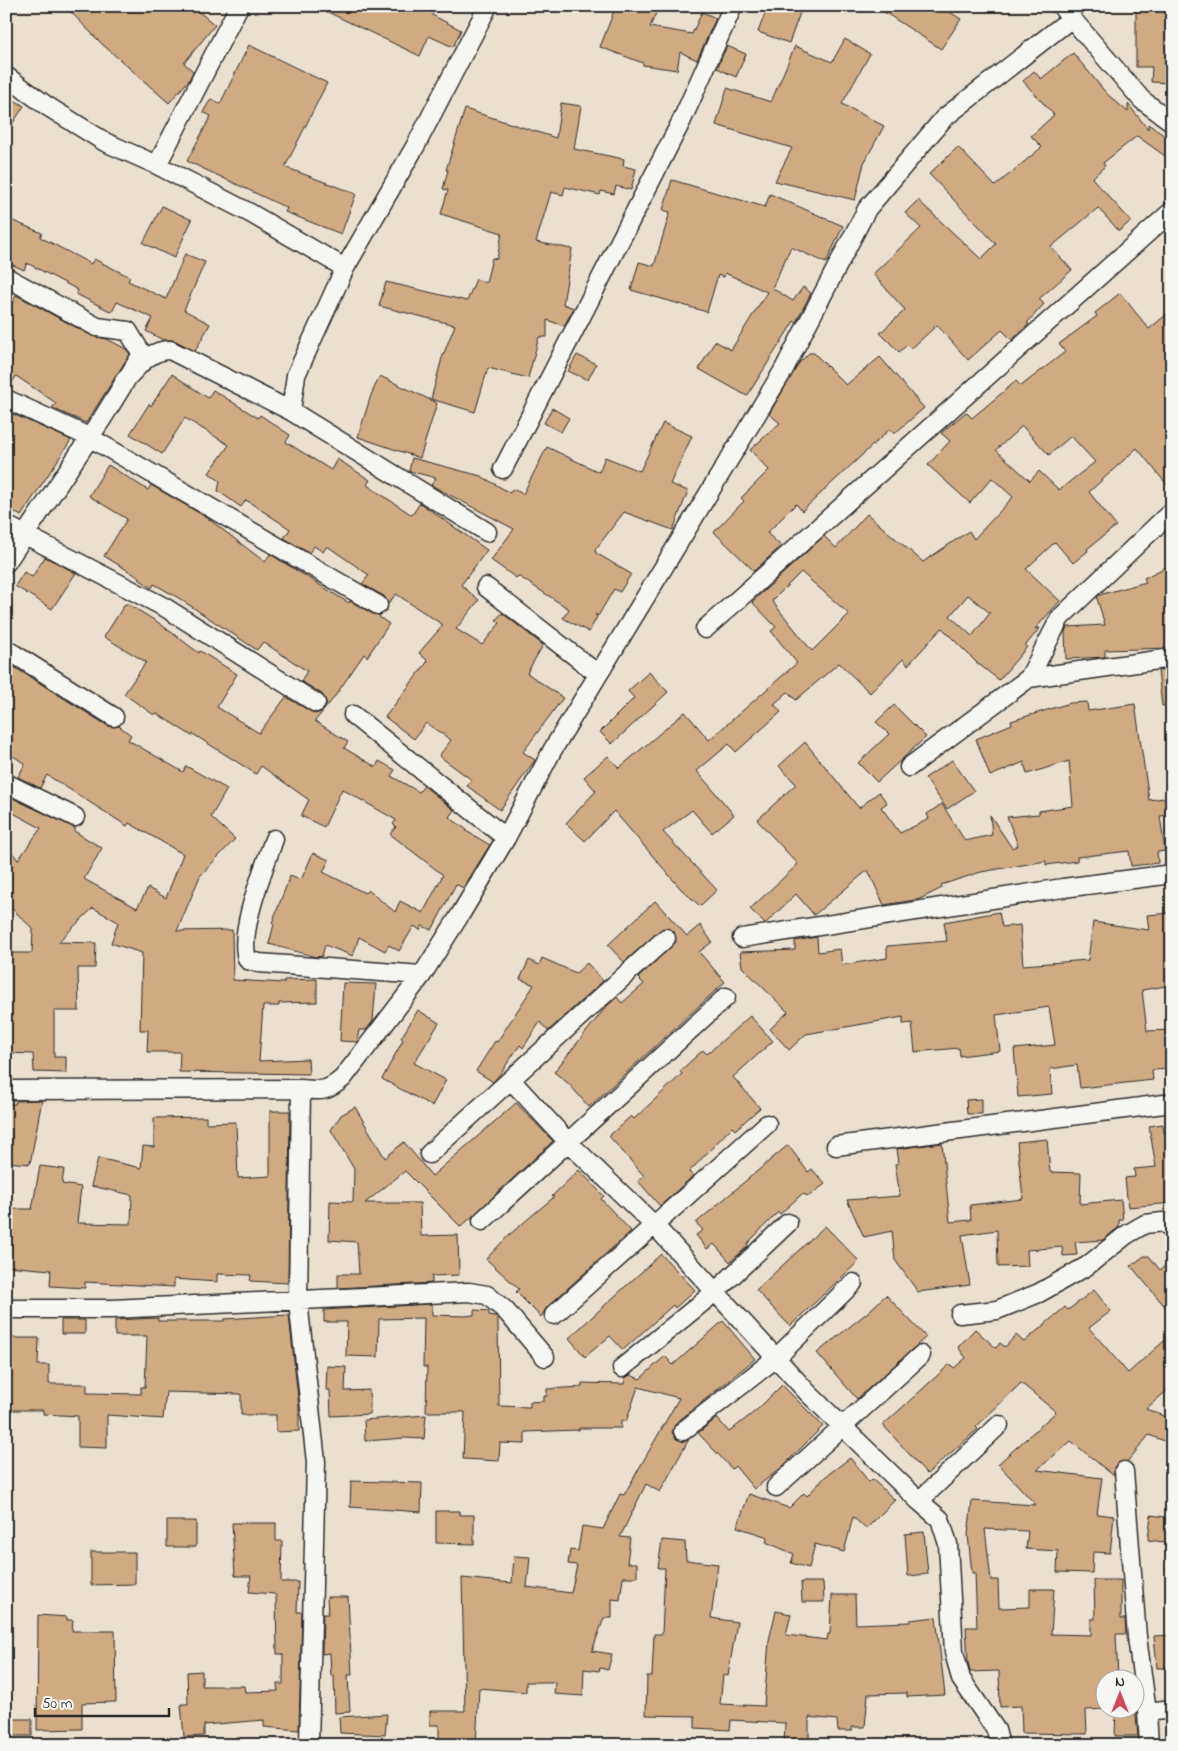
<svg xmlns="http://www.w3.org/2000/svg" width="1178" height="1751" font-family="'Indie Flower',sans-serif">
  <rect width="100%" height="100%" fill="#ebe0d0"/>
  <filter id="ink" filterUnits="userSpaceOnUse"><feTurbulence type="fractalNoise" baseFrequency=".02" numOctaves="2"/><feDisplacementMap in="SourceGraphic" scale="10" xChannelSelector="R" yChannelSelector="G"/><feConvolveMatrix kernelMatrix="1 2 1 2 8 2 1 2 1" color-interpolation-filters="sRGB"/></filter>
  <g filter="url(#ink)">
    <path fill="#d0ab82" stroke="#2b2b2b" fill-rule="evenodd" d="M65,6H192L215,25L184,63L193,71L189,80L169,103L102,44Z
      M315,6H436L432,15L461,30L453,47L429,36L420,56Z
      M616,6H659L650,27L692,34L702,12L716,18L697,60L680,52L677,70L643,65V63L600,47Z
      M768,6H789L800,13L789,43L758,32Z
      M875,6H940L961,19L941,49Z
      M1136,6H1168V20L1172,19V83L1151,82L1152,67H1136Z
      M845,39L870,54L842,104L884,126L864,163L855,200L775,181L792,148L716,125L727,88L771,102L795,46L832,62Z
      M249,45L327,83L285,167L356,194L341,234L285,212L287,208L187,161L211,116L203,112L211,99L220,104Z
      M727,46L746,54L736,77L717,68Z
      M1073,53L1107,94L1128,112V104L1148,129V124L1172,141V161L1137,136L1103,163L1105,166L1092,178L1131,221L1119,231L1098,208L1051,247L1072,270L1039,299L1044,304L1027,323L1029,324L1012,340L1002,330L968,360L937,325L911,349L907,345L899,352L880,333L905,310L873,274L921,228L905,213L918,200L981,259L996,244L929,174L958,147L995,186L1042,147L1031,136L1054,115L1023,81L1034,71L1041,79Z
      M11,98L24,106L6,134V105Z
      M561,103L581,106L574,149L624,159L623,166L636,169L631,190L616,186L614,194L601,191L600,195L565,187L563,195L551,192L536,242L572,249L563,304L574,308L564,326L547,320V337H539L528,378L488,368L475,412L431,399L442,358L455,325L379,306L386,282L467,301L476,279L486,283L492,258L497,259L502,233L441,214L448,190L443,189L448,170H446L465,109L556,138Z
      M672,180L765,207L770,194L843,226L826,263L791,247L772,288L793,301L803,287L811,293L796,322L794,321L747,396L699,369L715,341L731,350L767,292L725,273L724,277L718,275L707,312L631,290L639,262L654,266L670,212L663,210Z
      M162,206L192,220L174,258L143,243Z
      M6,218L42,233L40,237L91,264L94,259L130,277L128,281L166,299L185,254L205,262L184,310L210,324L195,351L174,340H163L146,331L153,318L117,302L112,312L76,294L78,290L27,263L24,270L6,262Z
      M1120,293L1149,329L1172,310V491L1137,448L1089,492L1116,526L1087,549L1088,551L1073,563L1055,542L1026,569L1060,601L1035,629L1040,628L1025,646L1027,647L999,680L976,662L942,628L908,665L903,659L870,693L839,663L796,700L788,692L774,704L781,712L736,752L729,744L697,771L734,815L712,833L692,810L663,832L717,890L700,906L681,889L614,811L585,841L566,823L596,791L584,777L608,756L619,768L685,712L709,740L797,663L771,631L776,627L752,602L824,536L836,548L867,514L923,562L969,531L974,539L1013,497L992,478L970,503L928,465L950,441L941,433L966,412L972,418L1016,381L1021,386L1065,352L1059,344L1097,316L1095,313ZM1022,426L1049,455L1071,436L1095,462L1059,490L1039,471L1030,481L996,450ZM801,572L849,614L812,651L772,601ZM968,595L990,613L972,636L950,616Z
      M16,295L92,336L107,339L126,349L130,354L86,423L52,408L56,403L16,376L9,389H6V316Z
      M809,353H814L846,385L880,357L924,408L894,434L890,429L802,511L796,504L767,533L781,546L754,571L714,532L744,501L741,498L769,470L750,450L780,423L769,414L799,363Z
      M577,355L596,364L588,380L568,371Z
      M172,374L208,398L213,390L258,418L260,415L290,435L286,442L331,470L337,459L370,480L367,485L412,515L420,503L487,550L461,585L479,600L456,629L482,645L500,623L496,620L502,613L543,645L527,673L563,698L523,752L535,760L500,810L467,786L472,780L439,756L451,740L426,723L414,739L385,717L428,661L419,653L443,625L396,594L388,604L384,596L362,584L369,575L327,546L323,552L314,546L309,553L284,538L290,529L246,500L241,507L218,491L220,481L209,473L229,445L185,418L162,454L130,434L149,404L151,406Z
      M380,376L437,403L420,458L358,437L371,395Z
      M552,408L569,418L561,432L544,423Z
      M6,411L71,440L21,516L6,507Z
      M663,423L692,436L670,484L688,491L673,530L624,512L595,550L596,553L631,574L620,592L614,589L598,616L595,614L597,617L589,632L563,618L569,609L518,576L516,578L491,560L514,529L431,485L436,478L409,471L412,458L481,476L510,493L513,489L523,494L547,447L599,472L605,457L640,471Z
      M108,465L148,490L151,485L206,517L265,562L270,554L349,603L350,601L373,614L380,615L379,617L389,624L367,657L364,654L333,699L315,721L348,742L344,748L376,767L379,761L395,770L391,776L419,792L424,786L454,810L449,817L467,830L466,831L490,845L463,888L456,884L432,930L422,926L420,930L414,926L399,951L389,945L385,951L359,937L353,956L325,945L322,956L316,957L269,944L274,924L272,923L290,876L301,880L313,853L329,860L323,872L365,893L368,890L395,912L400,901L423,913L443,875L390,834L396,827L393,824L396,820L342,789L324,827L301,816L309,800L261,766L256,774L193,734L192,736L156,713L154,715L124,694L146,662L104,637L125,604H128L159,623L199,653L200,651L237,674L217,707L259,733L286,697L315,714L321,712L327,704L322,694L301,681L307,671L263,642L257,650L177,597L154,584L152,588L139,579L140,578L104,556L127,519L89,496Z
      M45,557L76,573L52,609L15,586L24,572L32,577Z
      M1172,564V648L1105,650V657L1066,659L1065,632L1067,627L1105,625L1097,598L1099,595L1146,582L1144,578Z
      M6,662L108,726H119L131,735L128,740L183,772L186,766L227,789L211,817L235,839L200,876L177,931L232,930L233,980L284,983V980L317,979V1002L279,1003V1006H263L259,1061L308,1059L309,1074L179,1072L180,1052H147L148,1030H140L142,953L111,943L118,922L93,908L58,942L96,943L95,968H78L79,1011H54V1057H66V1073L34,1072L33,1054L6,1053V953H32L33,929L6,903V844L18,860L41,828L6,809L8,796L73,827L76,829L74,831L102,848L84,879L137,908L148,888L166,898L183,854L129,823L127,826L47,775L40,788L18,777L25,764L6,751Z
      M1172,669V705L1162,706L1158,671Z
      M649,672L668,692L612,744L600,732L634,698L628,691Z
      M1087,702L1088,711L1135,704L1149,800L1172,797V815L1160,816L1165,851L1157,852L1158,863L1131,866L1129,851L1077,857V861L1046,865V861L981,872L941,885L942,888L920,899L884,905L868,870L814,915L796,894L765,924L750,909L798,864L757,820L796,784L779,766L805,742L859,808L879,792L887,803L881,807L900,833L929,819L927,814L942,804L965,841L992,835L990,815L1012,848L1018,845L1007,817L1039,814V811L1073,806L1069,761L1027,774L1024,762L990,776L976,739L1012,724L1011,721L1070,703Z
      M894,705L926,737L877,782L858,763L889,734L876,722Z
      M952,760L974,791L947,809L925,778Z
      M655,901L687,936L700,925L712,942L699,952L725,982L589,1107L569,1084L554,1072L606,1007L617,997L622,1003L644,984L638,978L676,942L674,931L663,928L624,962L608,945Z
      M999,912L1002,927L1020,925L1023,965L1088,960L1093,922L1149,930L1147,915L1172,913V985L1142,990L1147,1031L1172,1030V1069L1152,1070L1153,1080L1080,1088L1077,1065L1050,1069L1052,1094L1018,1097L1014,1049L1055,1045L1049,1007L996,1015L1000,1051L960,1056L959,1048L915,1052L912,1023L903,1024V1017L806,1034L789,1050L770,1029L788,1012L742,967L740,952L795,950V941L817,937L818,952L840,949L842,965L887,958V946L947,941L944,922Z
      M542,958L576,973L587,963L603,981L548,1031L540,1022L523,1048L520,1045L500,1074L493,1082L476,1071L495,1041L497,1042L534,985L520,979L529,960L539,965Z
      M343,983L376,984L373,1021L366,1030H359L357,1042L340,1041Z
      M418,1010L439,1023L414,1063L446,1080L432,1106L382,1079L403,1040L401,1038Z
      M750,1016L773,1041L733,1077L760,1108L735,1130L732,1127L689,1172L693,1176L660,1206L638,1181L644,1176L609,1136L631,1116L634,1119L682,1074L680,1071L703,1050L707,1054Z
      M982,1099V1114H967L966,1100Z
      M42,1100L30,1164L6,1162V1104H15L16,1101Z
      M516,1103L553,1141L461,1227L405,1171L365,1203H420L421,1236L458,1235L459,1275L432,1276V1283L338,1288V1274H359L357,1242L329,1240L330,1201L353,1202L354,1169L331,1130L341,1115L355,1107L385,1158L404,1142L432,1176Z
      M270,1111H290L288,1283L250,1281L251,1275L217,1274V1282L174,1279V1287L85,1282V1288L50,1286L51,1270L6,1266V1209H32L40,1166L64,1169L62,1184L81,1187L77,1223L131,1224L132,1195L91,1186L98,1158L141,1168L143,1146L154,1147V1118L206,1117V1123L236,1122L238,1178L270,1176Z
      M1163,1124L1164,1133L1172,1132V1203L1128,1207L1125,1178L1135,1177L1134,1169L1156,1167L1149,1126Z
      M1047,1139L1050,1172L1081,1173L1080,1204L1121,1200L1123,1220H1119V1227L1103,1240L1075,1242L1077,1255L1063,1256L1062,1247L1027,1250L1028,1266L998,1267L997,1230L962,1235L970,1285L918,1292L895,1260L892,1231L864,1237L847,1200L900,1196L895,1164L899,1163L897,1149L942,1143L950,1222L971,1220L970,1205L1023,1199L1017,1142Z
      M788,1145L808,1172L812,1169L825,1184L809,1196L802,1194L780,1214L778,1212L747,1244L748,1246L730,1262L714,1244L707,1249L696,1235L703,1230L696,1223Z
      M579,1170L604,1196L601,1199L631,1231L547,1307L541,1317L516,1292L519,1289L486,1259L509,1235L554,1197L552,1196Z
      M825,1226L859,1261L790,1326L756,1290Z
      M661,1254L695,1290L675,1308L673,1305L623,1350L610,1336L585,1357L569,1338Z
      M1144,1256H1149L1160,1270L1172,1260V1315L1131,1266Z
      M1094,1290L1111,1311L1089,1328L1128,1373L1172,1334V1386L1146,1409L1172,1419V1444L1149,1435L1128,1461L1118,1463L1114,1467V1476L1071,1441L1037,1470L1102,1478L1097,1514L1114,1516L1110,1553L1093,1552L1092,1573L1057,1572L1058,1551L1026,1549L1028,1531L985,1529L991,1580H998L999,1608L1030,1607V1589H1054L1051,1634L1091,1635V1619H1095L1094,1580H1121V1619H1125L1126,1634H1116L1118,1678H1105L1106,1709L1086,1710L1087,1734L1022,1733L1021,1706L1000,1707L999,1671L970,1672L968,1662L966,1627H977L975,1573H972L968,1535L972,1501L1036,1505L998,1464L1056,1412L1021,1383L976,1427L978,1429L927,1474L883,1425L950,1364L954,1368L966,1358L958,1347L975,1329L996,1348L1000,1343L1005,1347L1016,1335L1024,1342L1065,1307L1068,1310Z
      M886,1295L926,1337L857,1399L817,1353L868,1312Z
      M432,1304V1315L465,1316L474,1315V1310L489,1311V1315L495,1316L498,1319L499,1406L530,1407V1402L544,1401V1396H547V1389L582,1387V1383L624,1384L625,1378L630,1375L640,1379L665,1356L673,1365L723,1321L755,1359L676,1423L672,1432L675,1438L684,1442L689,1439L660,1492L646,1484L620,1537L630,1538L627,1563H637V1577H623L620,1600L612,1599V1618H604L592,1651L612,1654L608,1670L600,1668L599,1671L584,1669L583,1696L554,1694L555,1682H526V1692L479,1688L476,1745L439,1743V1725H430V1711H465L462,1578L512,1583L514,1556L530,1557L527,1587L571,1593L577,1565L568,1564L570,1550L578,1551L582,1526L603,1529L620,1494L624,1495L679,1398L638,1387L626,1422L621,1420V1428H579V1430L525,1432V1444L500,1443L499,1461L463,1459L465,1412H426L427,1367H423L424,1318L379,1319L378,1357L346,1356L347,1322H324V1310Z
      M289,1315L299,1407V1431L276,1432V1415H241V1394L166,1392L163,1419L107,1415V1448L78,1447V1416L43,1414V1410H6V1338H39L38,1365H49V1384H87V1393L141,1394V1387H145L147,1336H115V1320L158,1318V1321H224V1319Z
      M61,1320H85V1334H61Z
      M327,1366L346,1367L345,1391L369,1390L370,1414L331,1416L330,1390H326Z
      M782,1385L823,1426L781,1468L754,1489L735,1466L732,1469L698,1433L717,1418L729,1432L758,1409Z
      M426,1415L424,1439L405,1438L365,1441L364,1420Z
      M850,1458L869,1482L872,1479L895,1500L866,1529L853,1517L844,1552L815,1544L809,1568L791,1563L794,1554L766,1542L768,1537L737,1527L749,1494L789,1508L804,1493L807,1496L826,1476Z
      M351,1481L422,1483L421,1512L350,1507Z
      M436,1511H460V1515H474V1544L436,1543Z
      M1151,1515L1172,1518V1543L1148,1540Z
      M167,1521H196V1547H167Z
      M232,1523H276V1541H282L281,1582H298L297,1612H302L299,1730L264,1727V1720L204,1725V1736L184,1737L181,1704H188L187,1672L202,1671V1686H244L245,1692L278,1691L277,1684H283V1654H277L276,1596L274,1594L249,1592L251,1576H235Z
      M924,1532L928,1574L908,1576L905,1534Z
      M662,1540L685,1542L686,1560L718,1564L711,1618L737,1622L728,1676L723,1675L720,1704L764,1706L769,1640L776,1611L791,1614L786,1635L827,1640L828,1634H830L832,1595H855L856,1624L910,1622V1620L936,1617L945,1695L907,1697V1693L868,1694L865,1727H852V1731H838L837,1720L809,1717V1745H784L785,1723L731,1720L730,1730L695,1728V1716L646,1715L647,1676H652L654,1634H662L665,1568H658Z
      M91,1552H135V1584L91,1585Z
      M801,1582H823L824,1602H802Z
      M327,1597H348L352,1675H348L350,1712L335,1713L334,1676H331L330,1653L322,1654L323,1614H328Z
      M38,1615L67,1617V1620H73L72,1631H115L116,1702L82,1703V1729L37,1730Z
      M1172,1635L1170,1668H1157L1154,1636Z
      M1116,1708H1135L1138,1736H1115Z
      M387,1714L385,1735L340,1733L339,1717Z
      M6,1719H32V1736H6Z"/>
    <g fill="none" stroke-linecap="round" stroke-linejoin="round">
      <defs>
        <path id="street" d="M1061,6L1142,100L1172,122
          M6,76L47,106L105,142L157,165L250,213L345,268
          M157,165L239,6
          M6,277L97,327L128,331L142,354L102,419L6,563
          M124,381C138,367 149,350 170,350L291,411L487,532
          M6,399L89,437L378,605
          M291,411L296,375L345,268L416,145L488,6
          M503,469L681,122L733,6
          M6,525L166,608L316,703
          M486,587L598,674
          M705,629L1172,211
          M6,649L114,717
          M1029,678L1172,658
          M353,715L506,838
          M909,767L1029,678L1060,618L1172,511
          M6,783L75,817
          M274,839C265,866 236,936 248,960L259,963L422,975
          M742,938L1063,888L1172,874
          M511,1080L569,1143L655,1226L808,1393L919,1501L940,1519L948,1544L954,1652L961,1679L996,1730L1000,1745
          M301,1089L298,1301L316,1462L309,1745
          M6,1090L301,1089C322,1091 327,1092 343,1078L422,975L460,915L506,838L553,749L783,371L867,209L944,118L1072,18
          M836,1146L1172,1103
          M429,1154L666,938
          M482,1221L726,997
          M6,1309H112L469,1292L487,1295L505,1310L545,1357
          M960,1314L997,1310L1039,1293L1087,1266L1126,1235L1145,1224L1163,1222L1172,1229
          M554,1315L767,1124
          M622,1368L715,1292L788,1223
          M683,1431L776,1358L853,1283
          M1124,1471L1137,1637L1147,1712
          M776,1487L921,1355
          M919,1501L999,1425
          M1149,1745L1147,1712L1172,1709"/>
      </defs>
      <use href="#street" stroke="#2b2b2b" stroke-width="21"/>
      <use href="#street" stroke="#f6f6f2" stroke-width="18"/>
    </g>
  </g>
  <rect width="1178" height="1751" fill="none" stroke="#f6f6f2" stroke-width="25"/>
  <rect x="12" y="12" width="1153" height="1726" fill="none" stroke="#2b2b2b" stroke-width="2" filter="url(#ink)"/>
  <g transform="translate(1120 1694)"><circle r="24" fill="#f6f6f2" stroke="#a5a5a2"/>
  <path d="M0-4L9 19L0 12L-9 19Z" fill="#d1495b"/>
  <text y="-8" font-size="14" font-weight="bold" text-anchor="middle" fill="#2b2b2b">N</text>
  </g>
  <path d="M35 1708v8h134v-8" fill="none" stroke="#2b2b2b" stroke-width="2.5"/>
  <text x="42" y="1708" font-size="15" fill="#2b2b2b" stroke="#f6f6f2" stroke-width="4" paint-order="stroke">50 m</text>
</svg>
